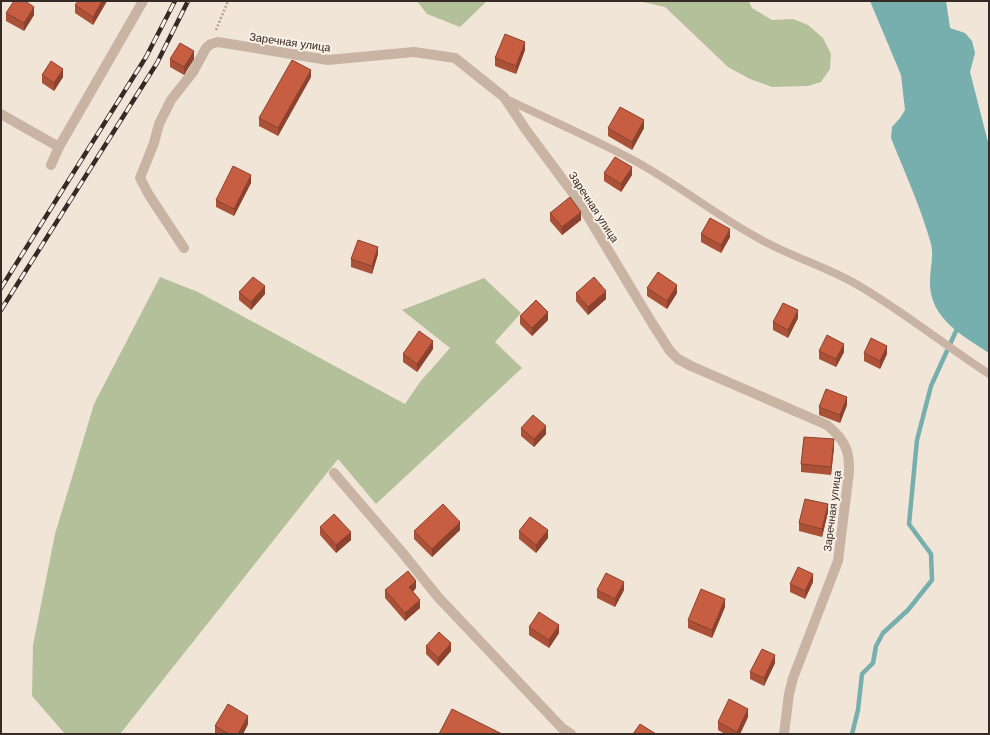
<svg xmlns="http://www.w3.org/2000/svg" width="990" height="735" font-family="Arial,sans-serif">
  <rect width="100%" height="100%" fill="#f1e5d8"/>
  <path fill="#b4c099" d="M417,1H487L460,27L427,14Z
    M639,1H749L752,8L772,20L793,19L808,25L823,38L831,54L830,69L821,82L808,86L772,87L750,79L728,67L665,7Z
    M160,277L198,292L405,404L420,382L450,348L402,310L484,278L521,313L495,342L522,368L376,504L338,459L120,734H65L32,696L33,645L55,534L94,404Z"/>
  <path fill="#77aeae" d="M870,1H946L950,28L965,33L972,41L975,53L970,72L989,146V353C962,335 929,318 930,281C930,268 934,257 931,244C921,208 905,173 891,138L892,127L900,118L905,110L901,75Z"/>
  <g fill="none" stroke-linecap="round" stroke-linejoin="round">
    <path stroke="#77aeae" stroke-width="4.5" d="M852,734L858,710L862,674L873,663L876,646L883,633L908,610L932,580L931,554L909,524L917,440L931,386L956,331L960,327"/>
    <path stroke="#b59e8f" stroke-width="2.5" stroke-dasharray="2 2" stroke-linecap="butt" d="M216,30L228,1"/>
    <path stroke="#c9b4a4" stroke-width="8" d="M504,98C548,119 592,138 635,161C677,184 716,215 758,238C789,256 825,266 856,284C903,311 944,345 989,374"/>
    <path stroke="#c9b4a4" stroke-width="10" d="M1,114L59,147L51,165
      M59,147L143,1
      M184,248L149,195L140,178L154,143L159,124L171,100L193,72L206,48L211,44L218,42L328,60L414,52L455,58L504,97L526,130L578,200L652,323L670,351L678,359L691,366L827,425C844,439 850,450 849,472L838,561L793,678L789,694L784,734
      M334,473L401,551L438,597L562,728L571,734"/>
    <defs>
      <path id="rail" d="M1,288L146,57L175,1
        M1,310L157,63L188,1"/>
    </defs>
    <use href="#rail" stroke="#352a26" stroke-width="4.5"/>
    <use href="#rail" stroke="#f9efe5" stroke-width="3" stroke-dasharray="9" stroke-linecap="butt"/>
  </g>
  <path fill="#ab5138" d="M107,1L93,25L75,13V5Z
    M6,13L34,15L24,31L6,21Z
    M525,50L516,74L495,66V58Z
    M170,59H194L184,75L170,67Z
    M42,75L63,77L54,91L42,83Z
    M311,77L278,136L259,126V118Z
    M608,128H644L632,150L608,136Z
    M604,173L632,175L621,192L604,181Z
    M251,183L234,216L216,207V200Z
    M550,213L581,220L562,235L550,221Z
    M701,234L730,237L721,253L701,242Z
    M378,254L372,274L351,267V259Z
    M647,288L677,293L667,309L647,296Z
    M239,292L265,294L251,310L239,300Z
    M576,293L606,299L588,315L576,301Z
    M520,316L548,320L532,336L520,324Z
    M798,318L788,338L773,330V322Z
    M433,349L417,372L403,362V354Z
    M819,351L844,352L836,367L819,359Z
    M864,353L887,354L880,369L864,361Z
    M989,403V410H988V406Z
    M847,405L840,423L819,415V407Z
    M521,428L546,434L534,447L521,436Z
    M834,447L831,475L801,472V464Z
    M828,512L822,537L799,531V523Z
    M320,527L351,540L336,553L320,535Z
    M460,530L432,557L414,539V531Z
    M519,531L548,538L536,553L519,539Z
    M813,582L805,599L790,592V584Z
    M416,588L413,592L420,608L405,621L385,598V590Z
    M597,590H624L615,607L597,598Z
    M725,607L712,638L688,628V620Z
    M529,627L559,633L549,648L529,635Z
    M426,646L451,651L438,666L426,654Z
    M775,663L764,686L750,679V672Z
    M748,717L740,734H725L718,730V722Z
    M248,724L243,734H215V726Z"/>
  <path fill="#8b422e" d="M102,1H107L93,25V17Z
    M34,7V15L24,31V23Z
    M525,42V50L516,74V66Z
    M194,51V59L184,75V67Z
    M63,69V77L54,91V83Z
    M311,70V77L278,136V128Z
    M644,120V128L632,150V142Z
    M632,167V175L621,192V184Z
    M251,175V183L234,216V209Z
    M581,212V220L562,235V227Z
    M730,229V237L721,253V245Z
    M378,247V254L372,274V266Z
    M677,285V293L667,309V301Z
    M265,286V294L251,310V302Z
    M606,291V299L588,315V307Z
    M798,310V318L788,338V330Z
    M548,312V320L532,336V328Z
    M433,341V349L417,372V364Z
    M844,344V352L836,367V359Z
    M887,346V354L880,369V361Z
    M847,397V405L840,423V415Z
    M546,426V434L534,447V439Z
    M834,439V447L831,475V467Z
    M828,504V512L822,537V529Z
    M460,522V530L432,557V549Z
    M548,530V538L536,553V545Z
    M351,532V540L336,553V545Z
    M813,574V582L805,599V591Z
    M416,581V588L409,595V587Z
    M624,582V590L615,607V599Z
    M725,599V607L712,638V630Z
    M420,600V608L405,621V613Z
    M559,625V633L549,648V640Z
    M451,643V651L438,666V658Z
    M775,655V663L764,686V678Z
    M748,709V717L740,734H737V732Z
    M248,716V724L243,734H238Z"/>
  <path fill="#c75e41" stroke="#8b422e" d="M14,1H25L34,7L24,23L6,13Z
    M78,1H102L93,17L75,5Z
    M505,34L525,42L516,66L495,58Z
    M180,43L194,51L184,67L170,59Z
    M292,60L311,70L278,128L259,118Z
    M51,61L63,69L54,83L42,75Z
    M620,107L644,120L632,142L608,128Z
    M615,157L632,167L621,184L604,173Z
    M233,166L251,175L234,209L216,200Z
    M570,197L581,212L562,227L550,213Z
    M710,218L730,229L721,245L701,234Z
    M358,240L378,247L372,266L351,259Z
    M658,272L677,285L667,301L647,288Z
    M253,277L265,286L251,302L239,292Z
    M594,277L606,291L588,307L576,293Z
    M536,300L548,312L532,328L520,316Z
    M783,303L798,310L788,330L773,322Z
    M419,331L433,341L417,364L403,354Z
    M827,335L844,344L836,359L819,351Z
    M871,338L887,346L880,361L864,353Z
    M826,389L847,397L840,415L819,407Z
    M533,415L546,426L534,439L521,428Z
    M804,437L834,439L831,467L801,464Z
    M805,499L828,504L822,529L799,523Z
    M443,504L460,522L432,549L414,531Z
    M334,514L351,532L336,545L320,527Z
    M530,517L548,530L536,545L519,531Z
    M798,567L813,574L805,591L790,584Z
    M408,571L416,581L409,587L420,600L405,613L385,590Z
    M606,573L624,582L615,599L597,590Z
    M701,589L725,599L712,630L688,620Z
    M539,612L559,625L549,640L529,627Z
    M439,632L451,643L438,658L426,646Z
    M762,649L775,655L764,678L750,672Z
    M729,699L748,709L737,732L718,722Z
    M228,704L248,716L238,734H229L215,726Z
    M452,709L502,734H439Z
    M640,724L656,734H633Z"/>
  <g text-anchor="middle" dominant-baseline="central" stroke-width="4" stroke-linejoin="round" paint-order="stroke">
    <g font-size="11" fill="#352a26" stroke="#f9efe5">
      <text transform="translate(290 42) rotate(8)">Заречная улица</text>
      <text transform="translate(594 207) rotate(57)">Заречная улица</text>
      <text transform="translate(832 511) rotate(-83)">Заречная улица</text>
    </g>
  </g>
  <rect width="990" height="735" fill="none" stroke="#352a26" stroke-width="4"/>
</svg>
